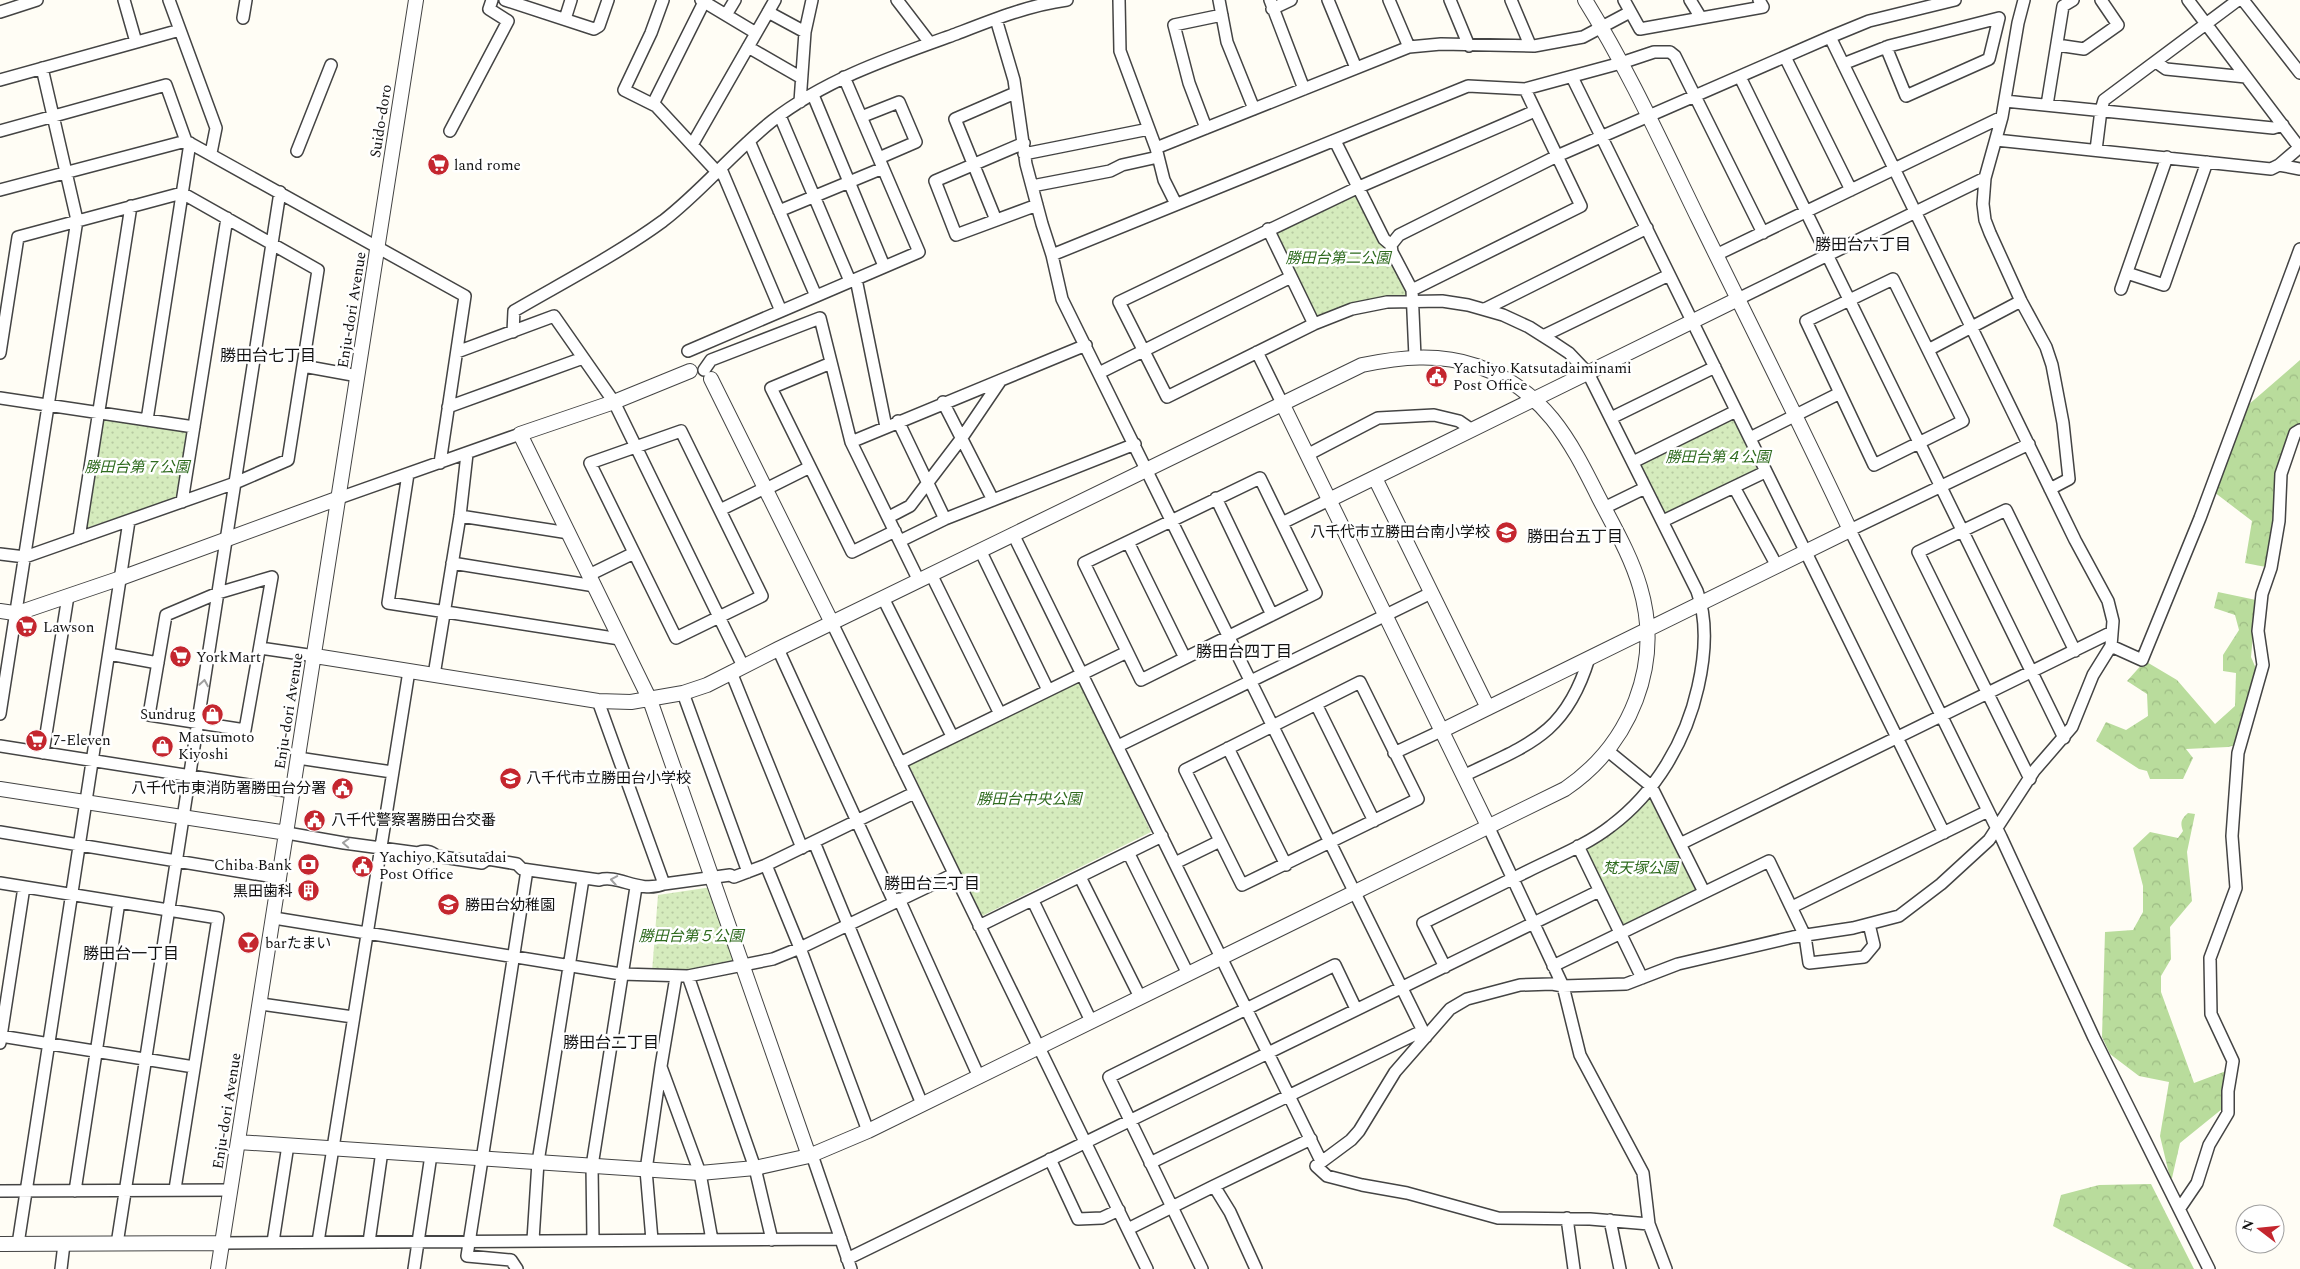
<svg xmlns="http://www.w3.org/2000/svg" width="2300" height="1269" font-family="Spectral,'Noto Sans JP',serif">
  <defs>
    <pattern id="forest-crowns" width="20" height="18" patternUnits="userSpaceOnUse" patternTransform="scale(1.25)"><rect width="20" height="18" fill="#b9dc9c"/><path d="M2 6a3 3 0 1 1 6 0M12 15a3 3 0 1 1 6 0" fill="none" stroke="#9ebc85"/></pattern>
    <pattern id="park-dots" width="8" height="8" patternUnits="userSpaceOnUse" patternTransform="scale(1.25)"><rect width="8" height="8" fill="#d5ebbd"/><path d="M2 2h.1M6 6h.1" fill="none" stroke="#b6c8a1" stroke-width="1.8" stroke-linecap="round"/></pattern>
  </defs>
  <rect width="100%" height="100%" fill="#fffdf5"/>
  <path fill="url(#forest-crowns)" d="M2300,360V425L2276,474L2273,515L2266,567L2245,563L2252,521L2214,492L2247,406Z
    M2218,592L2256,600L2251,657L2257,671L2236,745L2228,747L2186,749L2193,758L2183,779H2150L2147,771L2139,769L2096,741L2106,722L2126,730L2148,716L2147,694L2127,681L2145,661L2177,680L2215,724L2235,706L2236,673L2223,671V655L2239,630L2235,615L2214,608Z
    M2188,813L2195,814L2187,852L2192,901L2170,927L2171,959L2161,976V992L2194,1083L2226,1071L2222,1109L2180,1143L2172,1178H2170L2160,1136L2169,1082L2139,1076L2110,1054L2102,1037L2105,932L2133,930L2143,912V886L2133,848L2150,832L2178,838L2183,831C2180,823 2181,819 2188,813Z
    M2151,1184L2194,1269H2133L2053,1226L2061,1195L2099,1185Z"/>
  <path fill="url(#park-dots)" d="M1356,192L1408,289V298L1316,321L1274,231Z
    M1736,411L1765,472L1663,521L1633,462Z
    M103,418L187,432L177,498L86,528Z
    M1080,680L1151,832L982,916L909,765Z
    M1650,791L1699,891L1621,928L1581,847Z
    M712,887L741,964L687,974L652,972L658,895Z"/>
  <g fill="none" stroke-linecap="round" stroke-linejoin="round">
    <defs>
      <path id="minor" d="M124,0L136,42
        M169,0L216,128L211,153
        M505,0L594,29L599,26L608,0
        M663,0L651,33L624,90L656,106L718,173
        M701,0L756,33
        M897,0L930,43
        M1119,0L1120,51L1156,148L1164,180L1176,204
        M1219,0L1227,42L1254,109
        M1270,0L1304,89
        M1328,0L1356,68
        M1389,0L1409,47
        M1450,0L1469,46
        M1511,0L1530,45
        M1624,0L1640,29L1763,7L1759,0
        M1690,0L1701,18
        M2024,0L2018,23L2002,117L1985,178L1983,204L1985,220L1990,233L2021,301L2046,347L2052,365L2063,423L2069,479L2050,489
        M2188,0L2299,147
        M2243,0L2300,73
        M1272,9L1291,0
        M0,12L37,0
        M768,12L805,32
        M726,15L735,0
        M243,18L246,0
        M565,19L571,0
        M996,19L1014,80L1026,164L1042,224L1052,255L1062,299L1426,1037
        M2057,45L2084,49L2118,25L2101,0
        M748,47L800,77
        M1785,57L1851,190
        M2156,62L2166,69L2246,77
        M1843,64L1889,46L1999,18L1989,59L1906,96L1886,47
        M1572,77L1944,833
        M1740,77L2064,738
        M0,80L180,30
        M813,95L884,266
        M2005,101L2273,128L2283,125
        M800,102L805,32L812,0
        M653,104L704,2
        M2047,105L2063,6L2073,0
        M780,116L850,281
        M861,117L899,102L916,142L879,158
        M1206,128L1189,83L1174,25L1222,15
        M0,131L166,85L186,141
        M450,131L508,21L489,9L492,0
        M1996,140L2271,169L2279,165L2300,147
        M749,141L816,296
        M1335,141L1384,239L1391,245L1392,252L1412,290L1415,357
        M1024,143L935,181L956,235L1037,205
        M692,145L775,0
        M1156,148L1409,47L1441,44L1534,46L1583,37L1630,12
        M2096,150L2101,110L2104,100L2238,0
        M297,151L331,65
        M1024,154L1149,129
        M2279,165L2300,169
        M721,169L781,311
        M1032,186L1110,171L1122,165L1158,157
        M0,190L186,141L465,296L440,463
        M779,211L883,168
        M996,220L955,119L1015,93
        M1268,229L1314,324
        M1391,245L1399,235L1557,156L1830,37L1869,21L1955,0
        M1052,255L1468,86L1525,89L1621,63L1654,52H1670L1675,56L1763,233
        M1716,255L2002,117
        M2127,273L2164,285L2207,162
        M856,279L886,427
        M1893,279L1963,421L1874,465L1806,321Z
        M2121,289L2167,157
        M1412,290L1581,206L1525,89
        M1738,299L1985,178
        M1485,309L1647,228
        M513,332L514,311C562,283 618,254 663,221C702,191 733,152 772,121C826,79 892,57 956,34C992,20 1029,5 1067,0
        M1543,336L1669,275
        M1928,350L2021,301
        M688,351L919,252L844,77
        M457,352L554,316L614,402L743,666
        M1257,352L1282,403
        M0,353L18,237L182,193L318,270L288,460L235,483L25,557L0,554
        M831,363L771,388L774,394L852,552L895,531
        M303,366L358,376
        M704,370L711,360L820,318L851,442L919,581
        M1099,373L1291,277
        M0,398L194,427
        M943,402L993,500
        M448,407L583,358
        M1611,418L1715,367
        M147,420L190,143
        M898,421L945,519
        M681,431L762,596L676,638L590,463Z
        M1750,438L1840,393
        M851,442L1086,345
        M2029,444L1850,530L2001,837L2094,1038L2209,1269
        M1307,455L1378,418L1434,415L1459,421L1472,430
        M1633,462L1736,411
        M408,474L388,603L620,639
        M1260,478L1316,593L1141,680L1084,563Z
        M1734,487L1777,566
        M766,489L810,467
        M339,498L520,434
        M1216,498L1272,615
        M182,502L227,218
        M1604,508L1645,488
        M720,510L765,488
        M460,516L569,533
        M889,517L910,506L961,439L1001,380
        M1663,521L1765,472
        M1282,523L1329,500
        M1013,534L1321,1161
        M79,538L131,206
        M900,541L945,519L1135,444
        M1128,542L1185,658
        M980,550L1048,690
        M452,563L595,586
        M931,574L1000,714
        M589,575L634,553
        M272,577L245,730L149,715L166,615L218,593Z
        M883,598L952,736
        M832,623L1147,1269
        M2111,646L2142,660L2200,518L2300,249
        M260,648L315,656
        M778,649L894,902
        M109,654L158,663
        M731,672L802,848
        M434,675L460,516L467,454
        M1360,682L1418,799L1242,885L1185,770Z
        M683,693L748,872
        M598,701L664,884
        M1316,704L1374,821
        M0,714L77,220L42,68
        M0,746L293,792
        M1118,746L1431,593
        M1228,748L1286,865
        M1608,751L1651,786L1704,892
        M43,753L68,596
        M1394,753L1441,731
        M298,758L392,772
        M900,763L1127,652
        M1463,776C1530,744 1566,734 1589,658
        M2030,779L1918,552L2006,510L2075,651
        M1489,828L1563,986L1580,1055L1643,1173L1649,1224L1666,1269
        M0,832L280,878
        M287,833L344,843L418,853C424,850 431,851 436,856L482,863L488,859L517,864L522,869L599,880C619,874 639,894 664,884L730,875L734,877L766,865L914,793
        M814,842L922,1104
        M1680,844L2112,632
        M1578,846L1642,978
        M1129,854L1188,974
        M1175,863L1220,841
        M766,865L800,948L868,1131
        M1080,877L1140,997
        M0,883L218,918L175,1189
        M899,899L979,1077
        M1033,901L1091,1021
        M1792,907L1988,811
        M274,918L621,974L688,976L773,959L800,948L954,874
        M979,926L1162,836
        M1553,966L1769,861L1805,936L1809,963L1864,957L1874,945L1869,924
        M1445,967L1423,923C1458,906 1493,888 1528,871C1556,857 1587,845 1611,826C1656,792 1686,741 1698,687C1705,656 1708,621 1697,591L1588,373L1569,353L1554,343L1529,327L1503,315L1468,305L1442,301L1387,302L1352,309L1314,324L1167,397L1119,302L1359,187L1535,111
        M688,976L755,1168L772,1240
        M261,1004L353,1017
        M0,1036L194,1067
        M0,1043L24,887
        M661,1067L700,1173L712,1240
        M812,1155L851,1269
        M1050,1159L1078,1219L1102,1218L1119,1210
        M1150,1163L1422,1031
        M0,1191L231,1190
        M75,1191L119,902
        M2180,1208L2197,1183L2209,1145L2228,1113V1091L2233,1061L2211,1014L2210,958L2236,888L2232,836L2238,753L2263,665L2258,631L2262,594L2271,568L2279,521L2281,474L2295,433L2300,430
        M1567,1218L1574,1269
        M1610,1220L1620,1269
        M1649,1224L1590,1219L1498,1218L1407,1193L1362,1185L1327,1176L1316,1166L1351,1140L1359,1131L1395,1072L1450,1009L1467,999L1520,985L1552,984L1563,986L1626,984L1678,964L1793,937L1853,928L1899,916L1941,884L1989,840L2034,771L2072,727L2093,675L2111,646L2113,621L2108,601L2075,540L1830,37
        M1128,1229L1214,1186
        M533,1240L538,1162L583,879
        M593,1240L592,1166L636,887
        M652,1240L646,1170L661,1066L676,977
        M273,1242L288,1145
        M318,1242L409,671
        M369,1242L382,1151
        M222,1243L841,1239
        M18,1244L129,521
        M117,1244L280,192
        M847,1259L1599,891
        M61,1269L64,1244
        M414,1269L431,1155
        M517,1269L511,1260L467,1256L527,870
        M1202,1269L1109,1077L1335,965L1356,1009
        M1256,1269L1230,1212L1214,1186L1311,1139"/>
      <path id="tertiary" d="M690,371L614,402L520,434L650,700L809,1156
        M711,379L832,623
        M1282,403L1489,828
        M1375,478L1488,708
        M1329,500L1738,299
        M0,611L14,613L24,611L121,578L339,498
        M1441,731L1850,530C1801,425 1749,322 1698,218C1662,144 1628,69 1585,0
        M0,789L287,833
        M238,1142L700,1173L755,1168L809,1156L868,1131L1565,789C1631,744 1663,664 1640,587C1631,556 1614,527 1599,498C1570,440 1544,389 1477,366C1438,353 1401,357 1362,365L778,649L707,685L683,693L631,702L598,701L315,656
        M0,1244L222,1243
        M218,1269L416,0"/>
    </defs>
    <use href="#minor" stroke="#444" stroke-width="14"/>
    <use href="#tertiary" stroke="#444" stroke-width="16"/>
    <use href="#minor" stroke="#fff" stroke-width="11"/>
    <use href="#tertiary" stroke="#fff" stroke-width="14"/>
  </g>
  <defs><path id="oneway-chevron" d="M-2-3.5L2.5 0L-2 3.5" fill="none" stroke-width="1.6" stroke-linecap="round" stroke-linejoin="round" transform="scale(1.25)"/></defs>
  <g stroke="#a0a0a0">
    <use href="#oneway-chevron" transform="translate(204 683) rotate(-81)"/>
    <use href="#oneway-chevron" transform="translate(346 843) rotate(-177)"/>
    <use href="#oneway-chevron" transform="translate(614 880) rotate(-170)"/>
  </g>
  <defs>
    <symbol id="supermarket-disc" viewBox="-11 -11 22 22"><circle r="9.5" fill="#c4262e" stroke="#fff"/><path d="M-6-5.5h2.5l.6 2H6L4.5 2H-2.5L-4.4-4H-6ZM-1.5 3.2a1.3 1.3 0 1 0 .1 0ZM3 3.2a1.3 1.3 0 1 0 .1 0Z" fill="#fff"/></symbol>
    <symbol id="civic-disc" viewBox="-11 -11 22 22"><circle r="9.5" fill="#c4262e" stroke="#fff"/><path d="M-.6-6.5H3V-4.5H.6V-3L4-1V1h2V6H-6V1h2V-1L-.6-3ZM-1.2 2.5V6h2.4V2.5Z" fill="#fff"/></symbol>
    <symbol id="school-disc" viewBox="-11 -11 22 22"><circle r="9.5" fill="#c4262e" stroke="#fff"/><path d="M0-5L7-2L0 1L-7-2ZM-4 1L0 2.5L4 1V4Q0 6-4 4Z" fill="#fff"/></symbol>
    <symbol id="shop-disc" viewBox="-11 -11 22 22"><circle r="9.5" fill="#c4262e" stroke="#fff"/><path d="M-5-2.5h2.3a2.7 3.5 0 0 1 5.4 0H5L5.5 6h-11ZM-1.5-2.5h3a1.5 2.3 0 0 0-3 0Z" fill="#fff"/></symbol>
    <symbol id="bank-disc" viewBox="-11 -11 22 22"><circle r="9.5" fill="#c4262e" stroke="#fff"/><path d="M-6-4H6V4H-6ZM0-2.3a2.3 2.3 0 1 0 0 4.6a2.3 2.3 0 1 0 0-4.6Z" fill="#fff"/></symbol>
    <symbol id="building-disc" viewBox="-11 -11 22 22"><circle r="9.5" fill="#c4262e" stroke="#fff"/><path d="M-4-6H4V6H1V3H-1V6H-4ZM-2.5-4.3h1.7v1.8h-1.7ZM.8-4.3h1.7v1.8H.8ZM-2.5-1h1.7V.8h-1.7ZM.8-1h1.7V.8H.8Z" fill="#fff"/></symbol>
    <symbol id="bar-disc" viewBox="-11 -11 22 22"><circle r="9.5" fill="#c4262e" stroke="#fff"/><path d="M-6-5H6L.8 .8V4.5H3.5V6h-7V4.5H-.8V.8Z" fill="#fff"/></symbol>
  </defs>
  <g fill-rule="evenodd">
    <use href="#supermarket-disc" x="426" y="152" width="25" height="25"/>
    <use href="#civic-disc" x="1424" y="364" width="25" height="25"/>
    <use href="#school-disc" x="1494" y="520" width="25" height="25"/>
    <use href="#supermarket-disc" x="14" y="614" width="25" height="25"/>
    <use href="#supermarket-disc" x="168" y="644" width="25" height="25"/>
    <use href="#shop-disc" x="200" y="702" width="25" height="25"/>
    <use href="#supermarket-disc" x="24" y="728" width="25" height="25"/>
    <use href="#shop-disc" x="150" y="734" width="25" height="25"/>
    <use href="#school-disc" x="498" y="766" width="25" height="25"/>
    <use href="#civic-disc" x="330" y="776" width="25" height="25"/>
    <use href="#civic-disc" x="302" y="808" width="25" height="25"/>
    <use href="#bank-disc" x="296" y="852" width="25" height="25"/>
    <use href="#civic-disc" x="350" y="854" width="25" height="25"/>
    <use href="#building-disc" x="296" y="878" width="25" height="25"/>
    <use href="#school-disc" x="436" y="892" width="25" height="25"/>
    <use href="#bar-disc" x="236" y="930" width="25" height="25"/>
  </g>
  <g text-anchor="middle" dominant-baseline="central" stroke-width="5" stroke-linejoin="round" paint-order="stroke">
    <g font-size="15" fill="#111" stroke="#fff">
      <text transform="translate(381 121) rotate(-81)">Suido-doro</text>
      <text transform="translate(352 310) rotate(-81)">Enju-dori Avenue</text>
      <text transform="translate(289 711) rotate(-81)">Enju-dori Avenue</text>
      <text transform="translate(227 1111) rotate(-81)">Enju-dori Avenue</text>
    </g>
    <g font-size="15" fill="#111" stroke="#fff" text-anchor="start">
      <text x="454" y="165">land rome</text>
      <text x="1453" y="368">Yachiyo Katsutadaiminami<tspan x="1453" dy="17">Post Office</tspan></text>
      <text x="1490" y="532" text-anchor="end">八千代市立勝田台南小学校</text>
      <text x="43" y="627">Lawson</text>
      <text x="196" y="657">YorkMart</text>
      <text x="196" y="714" text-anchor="end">Sundrug</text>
      <text x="178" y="737">Matsumoto<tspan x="178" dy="17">Kiyoshi</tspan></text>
      <text x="53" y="740">7-Eleven</text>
      <text x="526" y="778">八千代市立勝田台小学校</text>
      <text x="326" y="788" text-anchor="end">八千代市東消防署勝田台分署</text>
      <text x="331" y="820">八千代警察署勝田台交番</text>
      <text x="379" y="857">Yachiyo Katsutadai<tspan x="379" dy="17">Post Office</tspan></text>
      <text x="292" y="865" text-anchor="end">Chiba Bank</text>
      <text x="293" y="891" text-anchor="end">黒田歯科</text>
      <text x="465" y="905">勝田台幼稚園</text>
      <text x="265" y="943">barたまい</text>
    </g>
    <g font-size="15" font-style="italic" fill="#2f6b1f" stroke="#fff">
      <text x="1338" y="258">勝田台第二公園</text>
      <text x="1718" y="457">勝田台第４公園</text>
      <text x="137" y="467">勝田台第７公園</text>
      <text x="1029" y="799">勝田台中央公園</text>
      <text x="1640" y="868">梵天塚公園</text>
      <text x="691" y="936">勝田台第５公園</text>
    </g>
    <g font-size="16" fill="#111" stroke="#fff">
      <text x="1863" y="245">勝田台六丁目</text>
      <text x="268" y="356">勝田台七丁目</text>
      <text x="1575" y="537">勝田台五丁目</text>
      <text x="1244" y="652">勝田台四丁目</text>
      <text x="932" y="884">勝田台三丁目</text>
      <text x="131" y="954">勝田台一丁目</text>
      <text x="611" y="1043">勝田台二丁目</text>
    </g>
  </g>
  <g transform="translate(2260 1229) rotate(286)"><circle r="24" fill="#ffffff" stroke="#a0a0a0"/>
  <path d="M0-4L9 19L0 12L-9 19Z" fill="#c4262e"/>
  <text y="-8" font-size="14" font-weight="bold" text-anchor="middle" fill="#111111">N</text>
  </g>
</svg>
